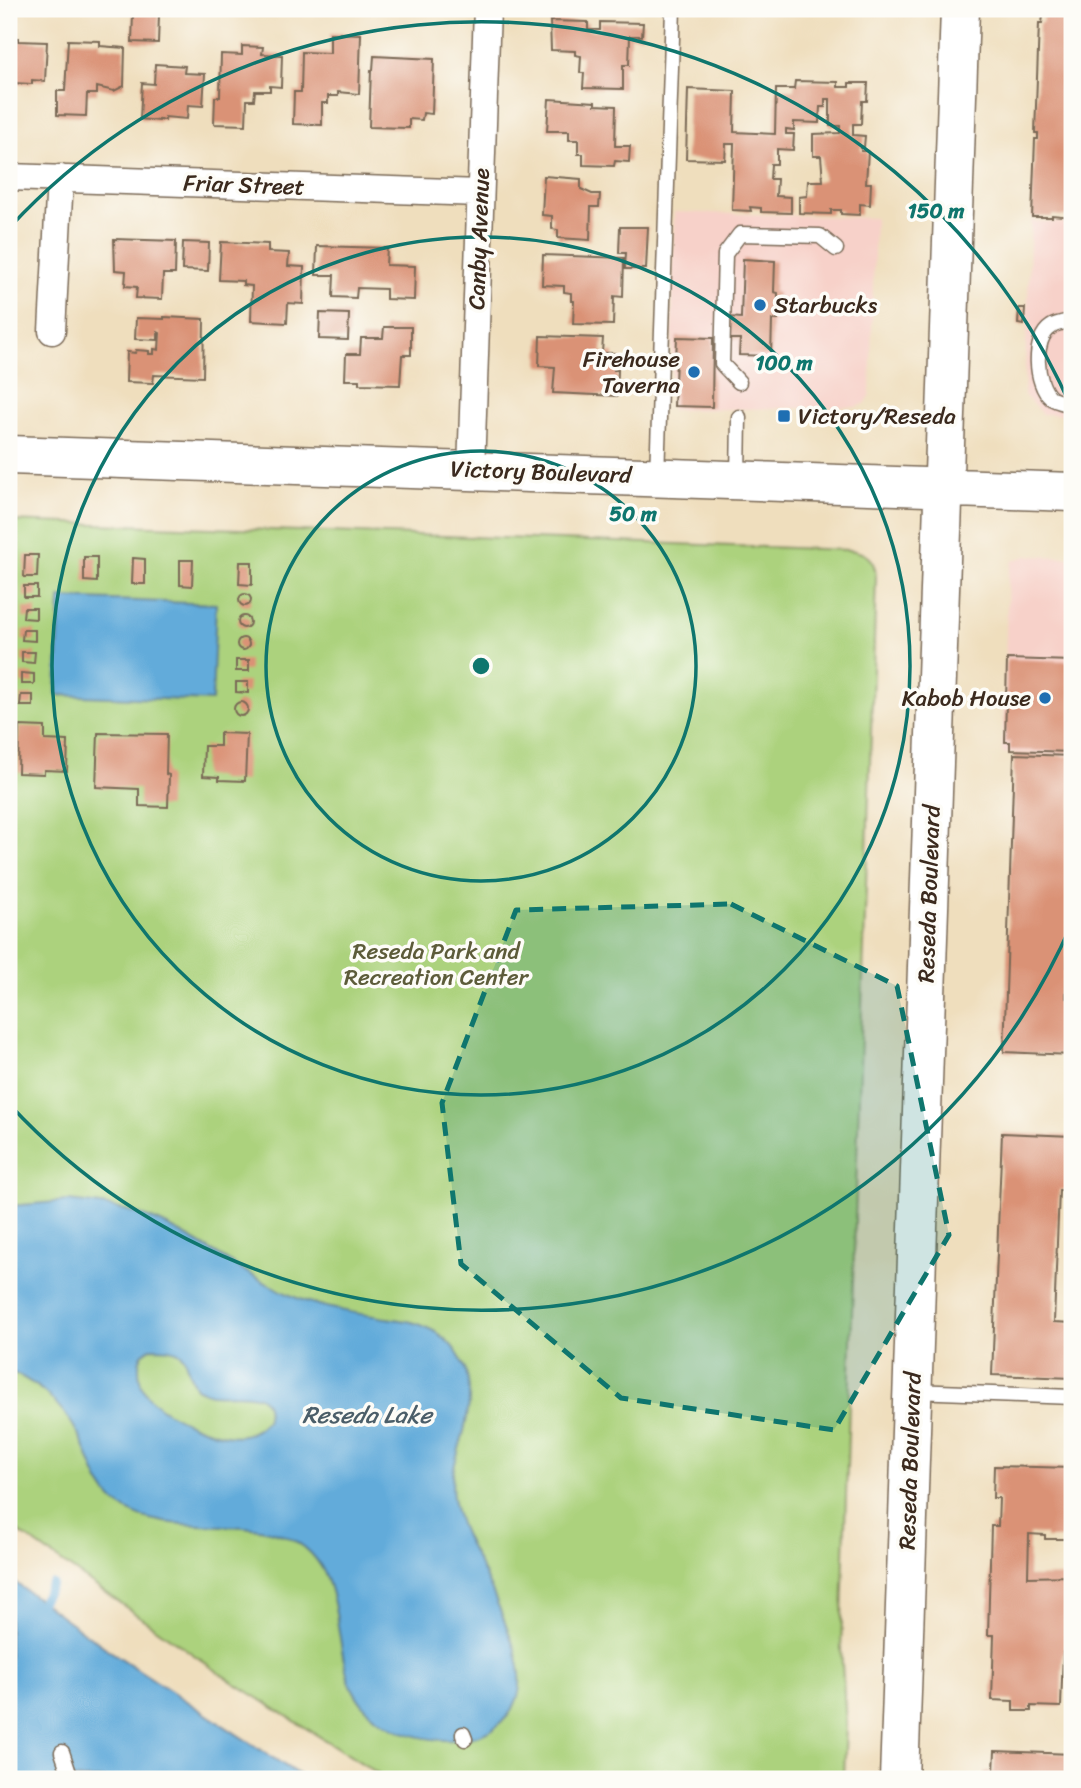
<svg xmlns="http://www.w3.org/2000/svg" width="1081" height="1788" font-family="Sriracha,sans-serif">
  <rect width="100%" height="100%" fill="#fdfcf7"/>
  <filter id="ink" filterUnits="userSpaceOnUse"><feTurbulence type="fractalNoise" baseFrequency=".0143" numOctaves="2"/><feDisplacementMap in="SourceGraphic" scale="14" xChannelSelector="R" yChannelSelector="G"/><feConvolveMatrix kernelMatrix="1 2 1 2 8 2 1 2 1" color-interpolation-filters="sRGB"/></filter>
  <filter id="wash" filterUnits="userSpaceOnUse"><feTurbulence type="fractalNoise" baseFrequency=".00686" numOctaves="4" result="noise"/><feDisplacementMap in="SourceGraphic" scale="28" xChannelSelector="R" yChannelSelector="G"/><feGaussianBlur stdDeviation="1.57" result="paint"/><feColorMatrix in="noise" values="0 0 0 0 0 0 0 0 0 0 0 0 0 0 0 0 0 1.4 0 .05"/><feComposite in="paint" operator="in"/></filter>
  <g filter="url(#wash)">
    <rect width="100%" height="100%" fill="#efdebd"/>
    <path fill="#f7d1c9" d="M674,212L875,218L870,394L866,403L857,407L671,410Z
      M1031,221L1072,223V415L1042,414L1024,395Z
      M1026,556L1072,557V755L1002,753L1008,575L1012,561Z"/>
    <path fill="#acd27d" stroke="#747e4e" stroke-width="2" d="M9,521L849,550C867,552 876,560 876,579L841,1649L846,1723L844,1779H387L231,1681L9,1525Z"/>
    <path fill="#62abda" stroke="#4e6a7c" stroke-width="2" fill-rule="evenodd" d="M60,598L216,604L212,701L56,695Z
      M68,1201C101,1204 131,1209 161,1223C208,1245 249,1278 297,1298C331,1311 376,1316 412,1322C457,1335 476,1371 467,1417C461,1453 445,1472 456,1511C462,1535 476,1557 487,1580C498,1602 506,1626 515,1649C519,1665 523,1681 518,1697C499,1754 417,1747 378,1719C365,1710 355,1695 349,1681C338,1647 339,1603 324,1572C286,1497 180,1547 120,1506C100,1492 94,1470 85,1448C70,1413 44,1385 9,1371V1206ZM151,1348C194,1348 179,1358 196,1388C202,1391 206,1393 212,1394C231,1397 277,1384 266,1421C260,1428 253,1433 243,1435C218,1440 163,1415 148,1396C140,1387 139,1377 139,1365C140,1356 143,1352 151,1348Z
      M9,1578L110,1651L305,1779H9Z"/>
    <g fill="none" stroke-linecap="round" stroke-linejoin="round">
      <path stroke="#62abda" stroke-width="9" d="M36,1610L52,1584"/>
    </g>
    <g id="blocks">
      <path fill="#da9276" d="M1039,9H1072V217L1052,215V217H1032L1035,139H1038V133H1035L1039,23H1042L1043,16H1039Z
        M133,14L159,15L158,43L132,42Z
        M550,21L588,22V30H600V22L643,23L642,36H630L629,65H623V89L583,88L584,73H580L581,56L575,55V51L551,50Z
        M330,33L361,34L359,94L338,92V96H328V103H322V125L293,124L294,92H301L302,52L330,53Z
        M9,38H18V41L47,42L45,81L32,80V84L13,83V90L9,89Z
        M68,40L100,41V46L125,48L124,86L114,91L97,87V94H87L86,116L57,115V91H65Z
        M242,46L263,47L262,54L282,55L281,87L270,86V91H255L254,100H247L246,125L214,124L215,97H220L221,54L242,55Z
        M374,56L434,59L432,114L423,113L422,120L409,119V128L369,127L371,70H373Z
        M155,64L185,66L184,73L205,74L203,106L188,105L187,119L165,117V120L159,119V121L140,119L142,83L154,84Z
        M795,81L838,82V87H849V83H868L867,101H862L861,124H853V135L865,136L864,147H861V151H868L866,183H871L870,205L860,204V215L841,214V210H831V214L799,213V197L807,196L808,181H823L821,156H813V134L840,133V126H830V99H825V107H820L819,123L794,122V130L786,129V134H794L793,150L777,149V164H771L770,179H777L776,196L791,197V213L761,212V208L750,207L751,211L732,210L734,144H726L725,160L686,159L688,89L735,91L734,132L775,134L776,89H794Z
        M549,99L595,102V105L616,106L615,146H630L629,162L615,161L614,166L583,165V154H578V140H569V131H547Z
        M544,176L581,179V189L592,194H600L599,207H591L590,240L558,238V230L552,229V216L542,215Z
        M620,227H648L646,269H625L626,253H619Z
        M114,239L176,241L175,274H163L162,299L136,298L137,287L125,286L126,271L115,270Z
        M183,242L209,243L208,271L182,270Z
        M221,242L268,244V252L289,253L288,266L304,267L303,304L288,303L287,323L251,321L252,286L243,285V281L219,280Z
        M317,246L387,248L386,265L415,266L414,300L386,299V289L357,288L356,298L333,297L334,275H316Z
        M543,255L624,258L623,297L614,296L613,325L573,324L574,301H571V293L564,292V286L542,285Z
        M743,259L775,261L774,292L778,293V320H772L771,356L739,355L740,339H728L729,317L741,318Z
        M1019,308H1025L1024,325L1018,324Z
        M320,313L349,314L348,340L319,339Z
        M164,317L204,319L203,377L154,375L153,383L126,382L127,352L135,353L136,350L149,351V354H154V349L159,350L160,333L158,332V340L135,339L136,318L164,319Z
        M384,327H411V355H402L400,385L359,384V380H345L346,354H360L361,338H383Z
        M540,336L603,338L602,353H614V370H618L617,396L553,393L555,367L539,366Z
        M677,337L713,338L712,407L674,406Z
        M25,555H38L37,577H24Z
        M84,557H97V582L84,581Z
        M133,558L145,559V584H132Z
        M180,560H193L192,586L180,585Z
        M240,562H252V585L239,584Z
        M24,586H37V597H24Z
        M239 600a6 6 0 1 1 12 0a6 6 0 1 1-12 0Z
        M24,608H36V619L23,618Z
        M238 622a6 6 0 1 1 12 0a6 6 0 1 1-12 0Z
        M23,630H35V641L22,640Z
        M237 644a6 6 0 1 1 12 0a6 6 0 1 1-12 0Z
        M22,652H35L34,663L22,662Z
        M1007,659L1072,661V752L1010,750V742H1005Z
        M236,660H249V671H236Z
        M21,673L34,674V684H21Z
        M236,682H248V693L236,692Z
        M21,695H33V706H20Z
        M234 709a7 7 0 1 1 14 0a7 7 0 1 1-14 0Z
        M19,726L45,727V740L68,741L67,771L44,770V774L18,773Z
        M98,733L167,734L166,774L169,775L168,807L139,806V789L96,787Z
        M220,733L247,734L245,781L219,780V777L203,776L204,746H220Z
        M1014,754L1072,756V832L1066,998L1072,999V1055L1004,1052Z
        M1002,1133L1072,1136V1190H1059L1054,1322L1072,1323V1378L992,1375Z
        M994,1466L1072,1468V1539H1045V1535L1029,1534L1028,1577L1072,1576V1652H1063L1061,1707L1031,1706V1711H1013V1701L992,1700L994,1635H988L991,1526H998L999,1498H993Z
        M995,1751L1072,1754V1779H984V1772H994Z"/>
    </g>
  </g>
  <g filter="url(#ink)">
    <use href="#blocks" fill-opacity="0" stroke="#7a6956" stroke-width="2"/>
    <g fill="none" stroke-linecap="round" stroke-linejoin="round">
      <defs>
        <path id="service" d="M1072,321C1066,322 1056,323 1051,327C1032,339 1035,384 1051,398C1057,402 1065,403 1072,405
          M739,382L722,364L725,254L740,234L820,236L836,249
          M657,476L673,9
          M738,478L739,417
          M913,1391L1072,1397
          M463,1734L465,1739
          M62,1752L71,1779"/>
        <path id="minor" d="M9,177L480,193
          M52,331L60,178
          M471,470L487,9"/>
        <path id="primary" d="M9,455L1072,492
          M899,1779L960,9"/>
      </defs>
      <use href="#service" stroke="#7a6956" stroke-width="17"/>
      <use href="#minor" stroke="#7a6956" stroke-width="29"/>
      <use href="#primary" stroke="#7a6956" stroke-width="41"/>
      <use href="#service" stroke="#fff" stroke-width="14"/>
      <use href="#minor" stroke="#fff" stroke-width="26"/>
      <use href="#primary" stroke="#fff" stroke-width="38"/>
    </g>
  </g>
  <path fill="#0f766e" fill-opacity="0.2" stroke="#0f766e" stroke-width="5" stroke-dasharray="14 9" stroke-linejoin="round" d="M731,904L897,986L949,1235L834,1430L621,1398L461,1264L442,1103L516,910Z"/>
  <g fill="none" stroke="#0f766e" stroke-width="3.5">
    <circle cx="481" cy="666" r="215"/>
    <circle cx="481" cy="666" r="429"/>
    <path d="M1072 923A644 644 0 0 1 10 1105M10 227A644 644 0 0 1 1072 409"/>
  </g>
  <g fill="#1f6fb2" stroke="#fdfcf7" stroke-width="2.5">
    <circle cx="760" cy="305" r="7"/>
    <circle cx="694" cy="372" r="7"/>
    <rect x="777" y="409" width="14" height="14" rx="3.5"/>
    <circle cx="1045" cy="698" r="7"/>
  </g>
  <g text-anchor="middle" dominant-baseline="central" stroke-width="7" stroke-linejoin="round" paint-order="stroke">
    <g font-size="23" fill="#3b2a1e" stroke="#fdfcf7">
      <text transform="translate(244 185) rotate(2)">Friar Street</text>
      <text transform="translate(479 239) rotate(-88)">Canby Avenue</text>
      <text transform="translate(541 472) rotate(2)">Victory Boulevard</text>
      <text transform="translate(929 894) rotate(-88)">Reseda Boulevard</text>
      <text transform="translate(910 1461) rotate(-88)">Reseda Boulevard</text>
    </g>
    <g font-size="23" fill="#3b2a1e" stroke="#fdfcf7" text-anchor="start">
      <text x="774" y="305">Starbucks</text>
      <text x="680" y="359" text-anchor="end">Firehouse<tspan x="680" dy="26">Taverna</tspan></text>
      <text x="798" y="416">Victory/Reseda</text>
      <text x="1031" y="698" text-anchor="end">Kabob House</text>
    </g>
    <g font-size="23" fill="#5d5c3a" stroke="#fdfcf7">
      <text x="436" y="951">Reseda Park and<tspan x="436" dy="26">Recreation Center</tspan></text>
    </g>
    <g font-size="24" font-style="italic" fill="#4b5e69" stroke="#fdfcf7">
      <text x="367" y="1415">Reseda Lake</text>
    </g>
  </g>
  <circle cx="481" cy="666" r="10" fill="#0f766e" stroke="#fdfcf7" stroke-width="3.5"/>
  <g font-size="21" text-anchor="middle" font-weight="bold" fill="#0f766e" stroke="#fdfcf7" stroke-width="7" stroke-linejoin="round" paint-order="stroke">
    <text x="936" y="218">150 m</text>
    <text x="784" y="370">100 m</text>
    <text x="633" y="521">50 m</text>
  </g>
  <rect width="1081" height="1788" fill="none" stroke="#fdfcf7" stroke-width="35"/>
</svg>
